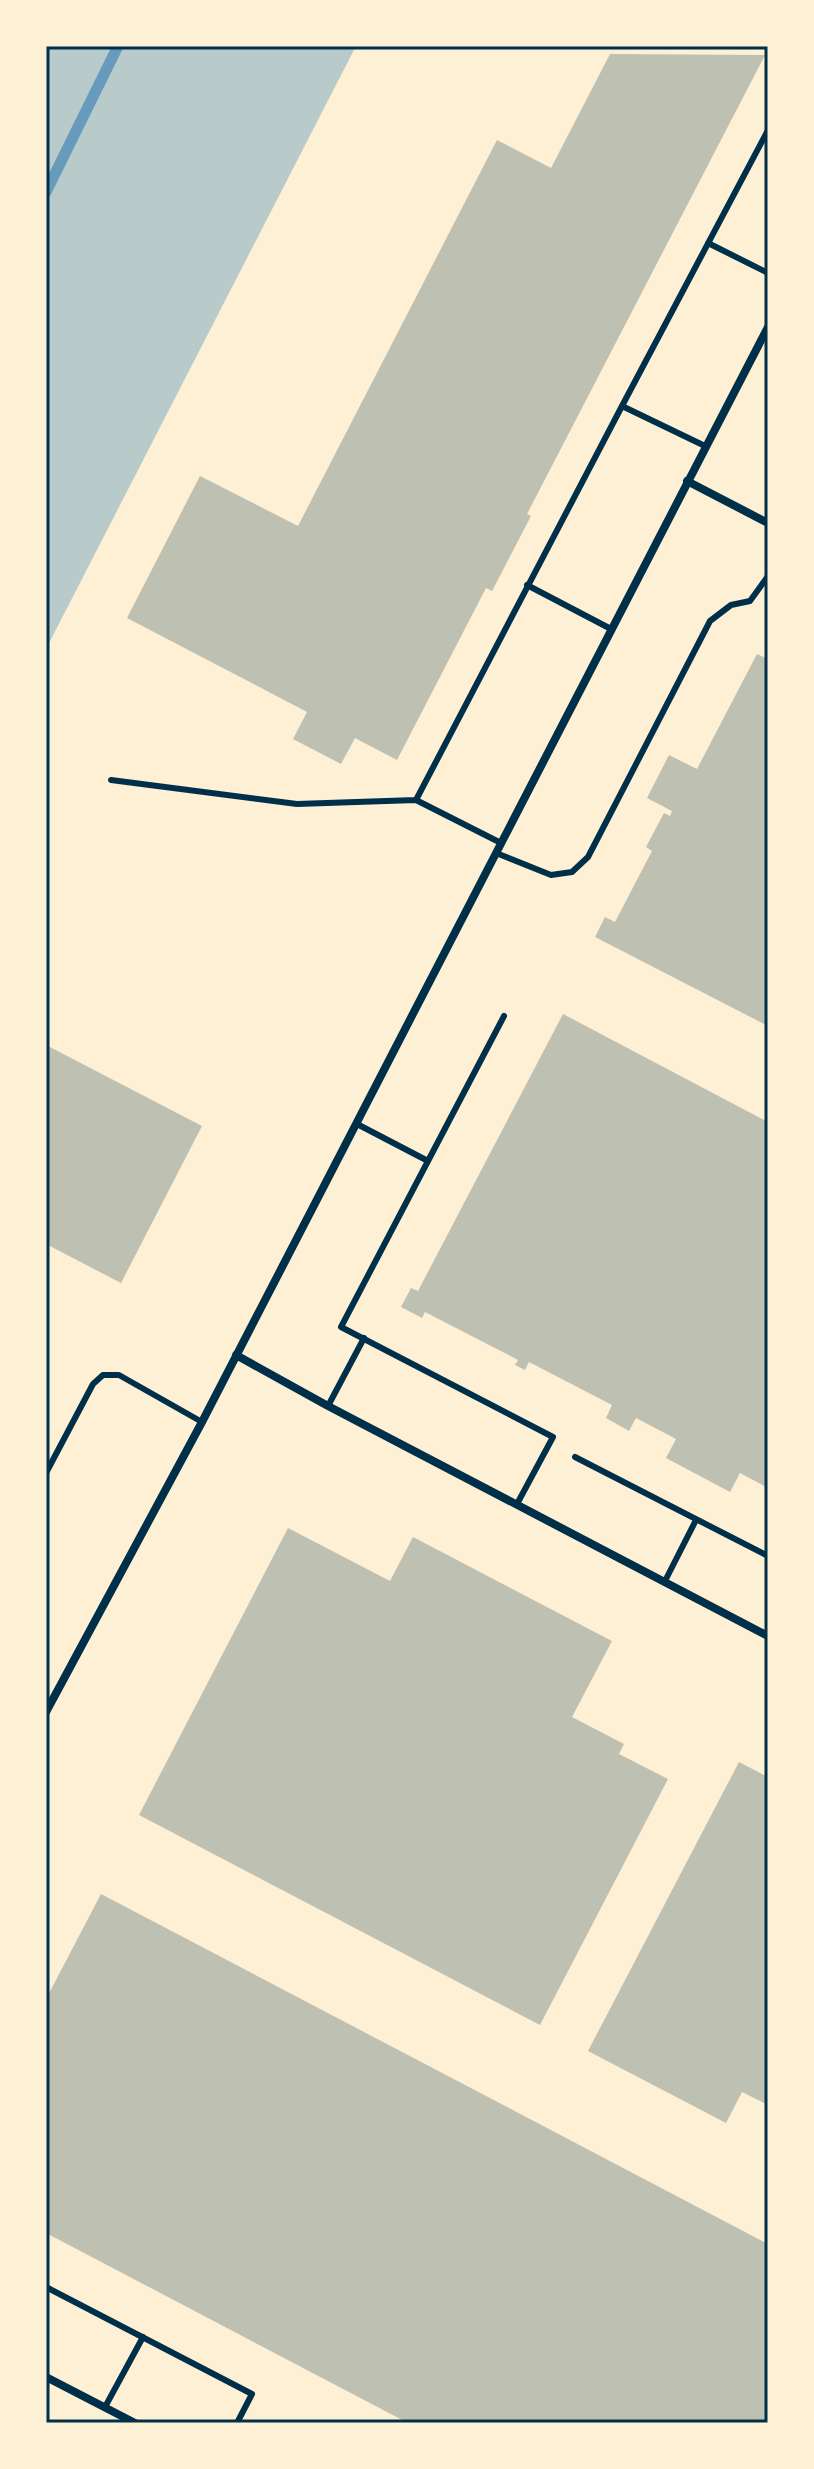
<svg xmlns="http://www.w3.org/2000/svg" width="814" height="2469" font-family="'Fira Sans Condensed',sans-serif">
  <rect width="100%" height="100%" fill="#fdf0d5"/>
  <path fill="#b9caca" d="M46,46H356L46,649Z"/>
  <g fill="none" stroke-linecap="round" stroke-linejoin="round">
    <path stroke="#669bbc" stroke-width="11" d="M46,192L118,46"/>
  </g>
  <path fill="#bec0b2" d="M610,54L765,55L527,514L531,516L492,591L486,588L397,760L355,738L341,764L293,739L307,712L127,618L200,476L298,526L497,140L551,168Z
    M757,654L768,659V1026L595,937L605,917L615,922L652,851L646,847L664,813L670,816L672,811L647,798L669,755L697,769Z
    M563,1014L768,1122V1488L740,1473L730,1492L666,1458L676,1439L636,1418L629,1431L606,1418L612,1405L529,1362L525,1370L515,1365L518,1360L425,1312L422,1318L401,1307L411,1288L418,1291Z
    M46,1045L202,1126L121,1283L46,1244Z
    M288,1528L390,1581L413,1537L612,1641L572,1717L624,1744L619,1754L668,1779L540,2025L139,1815Z
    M739,1762L768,1777V2105L742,2092L726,2123L588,2051Z
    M101,1894L768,2244V2423H408L46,2233V1999Z"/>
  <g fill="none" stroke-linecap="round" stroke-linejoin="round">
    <path stroke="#003049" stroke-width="6" d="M708,243L768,273
      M622,406L768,130
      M527,585L611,629
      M111,780L297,804L416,800
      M501,843L416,800L622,406L705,446
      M496,853L551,875L572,872L588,857L710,621L731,605L750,601L768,576
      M357,1124L428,1161L341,1327L553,1437L517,1504
      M428,1161L504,1016
      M328,1406L364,1338
      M575,1457L768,1556
      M46,1473L93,1384L103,1375H119L202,1422
      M665,1581L696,1520
      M46,2287L252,2394L237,2423
      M105,2407L143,2337"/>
    <path stroke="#003049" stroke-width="8" d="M687,481L768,523
      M236,1355L328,1406L768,1636
      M46,1712L202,1422L768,327
      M46,2377L135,2423"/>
  </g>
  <rect width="814" height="2469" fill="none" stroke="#fdf0d5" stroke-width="96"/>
  <rect x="48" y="48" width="718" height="2373" fill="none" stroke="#003049" stroke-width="3"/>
</svg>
